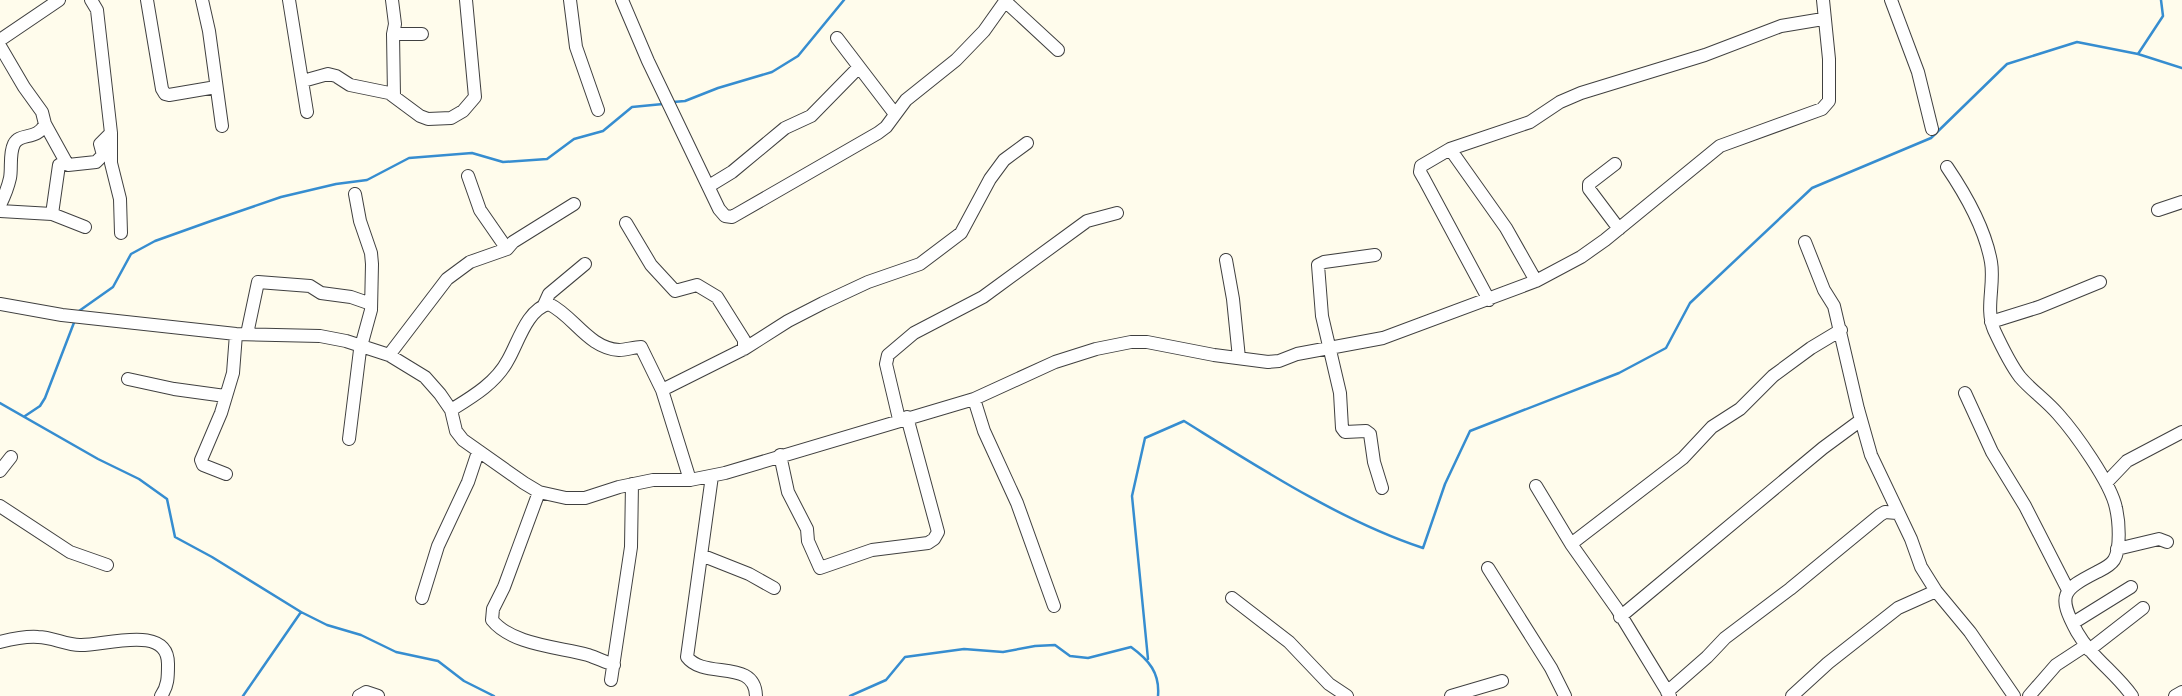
<svg xmlns="http://www.w3.org/2000/svg" width="2182" height="696" font-family="Lora,serif">
  <rect width="100%" height="100%" fill="#fffcec"/>
  <g fill="none" stroke-linecap="round" stroke-linejoin="round">
    <path stroke="#368dd0" stroke-width="2.5" d="M2138,54L2163,16L2161,0
      M673,102L685,101L718,88L772,72L798,56L844,0
      M79,311L113,287L131,254L155,241L211,221L281,197L336,184L367,180L409,158L472,153L503,162L547,159L574,139L603,131L632,107L663,104
      M0,403L98,459L139,479L167,499L175,537L212,557L301,612L327,625L361,635L396,652L438,661L464,681L494,696
      M25,416L40,406L45,398L75,320
      M1148,659L1132,496L1145,438L1184,421C1258,467 1341,521 1423,548L1445,484L1470,431L1619,373L1666,348L1690,303L1812,188L1931,138L2007,64L2077,42L2138,54L2182,68
      M243,696L301,612
      M850,696L886,680L905,657L964,649L1003,652L1035,646L1055,645L1070,656L1088,658L1131,647C1149,660 1160,673 1158,696"/>
    <defs>
      <path id="minor" d="M147,0L162,89L165,94L169,95L216,87
        M202,0L209,31L222,126
        M289,0L307,112
        M392,0L395,24L393,34H422
        M570,0L576,47L598,110
        M622,0L648,61L719,209L725,216L732,217L878,133L886,127L906,100L956,60L984,31L1006,0
        M1891,0L1918,72L1932,129
        M1005,1L1058,50
        M393,34L394,96
        M837,38L895,114
        M0,40L59,0
        M0,46L24,87L42,112L45,124L66,162
        M303,81L328,74L336,76L350,85L389,93L420,116L428,119L451,118L463,111L475,97L466,0
        M111,133V163L120,199L121,233
        M1450,149L1506,228L1536,281
        M1615,164L1589,184V189L1619,229
        M1947,167C1966,195 1985,228 1991,262C1995,284 1985,309 1994,330C2001,345 2010,364 2020,377C2031,390 2046,400 2058,414C2075,433 2111,483 2116,508C2119,521 2121,548 2114,560C2110,566 2103,569 2097,572C2062,590 2057,595 2077,632C2091,657 2116,673 2132,696
        M468,176L480,210L507,249
        M709,186L732,172L785,128L811,116L859,67
        M0,205C4,197 8,187 10,178C12,168 9,154 14,144C20,132 37,141 45,124
        M2158,210L2182,202
        M0,211L52,214L85,227
        M52,214L59,165L66,162L68,165L96,162L103,155L100,144L111,133L97,10L91,0
        M626,223L651,265L675,291L697,285L717,297L744,340V349
        M1805,242L1824,290L1834,306L1858,409L1871,455L1911,539L1921,567L1936,591L1970,632L2014,696
        M1375,255L1324,262L1318,265L1322,316L1340,393L1342,428L1345,432L1366,431L1370,434L1374,462L1382,488
        M1226,260L1233,299L1239,358
        M1489,300L1424,179L1420,172L1421,166L1450,149L1530,122L1560,102L1581,93L1705,55L1781,26L1823,19
        M0,304L62,315L236,334L320,336L346,341L389,355L425,377L440,394L451,410L456,431L463,440L524,483L539,492L566,498H585L619,487L653,480H690L725,473L974,399L1055,362L1096,349L1131,342H1147L1214,355L1268,362L1279,361L1297,354L1383,338L1536,281L1581,257L1605,240L1720,146L1822,109L1829,101V59L1823,0
        M544,305L549,294L585,264
        M1991,322L2039,307L2100,282
        M247,334L258,282L310,286L321,293L351,297L371,304
        M389,355L447,279L470,262L507,249L513,242L574,204
        M128,379L174,389L225,396
        M662,390L744,349L788,321L823,303L868,282L920,264L961,233L990,179L1004,160L1027,143
        M1965,393L1992,452L2025,506L2068,590
        M974,399L984,431L1017,503L1054,606
        M451,410C472,397 496,383 508,360C518,343 527,309 549,304C574,316 588,348 619,350C626,350 634,347 641,347L662,390L690,480
        M899,419L886,364L888,355L914,333L983,297L1087,221L1117,213
        M349,439L360,350L371,310L372,264L371,253L360,221L355,194
        M780,455L788,492L807,529L808,541L820,568L872,550L928,543L934,539L938,532L907,417
        M0,471L11,457
        M226,474L203,465L201,460L221,413L233,373L236,334
        M712,476L687,657C704,680 755,658 756,696
        M2106,483L2127,461L2182,432
        M1536,486L1571,544
        M539,492L504,587L493,609L492,620C512,645 559,647 588,655C597,658 605,662 614,665
        M0,506L70,552L107,565
        M2117,549L2159,539L2167,542
        M701,555L749,574L774,588
        M1488,568L1551,668L1565,696
        M422,598L438,546L468,482L478,452
        M1232,598L1289,642L1329,684L1347,696
        M1620,617L1823,448L1861,420
        M2073,623L2131,587
        M0,642C12,639 25,636 38,637C52,637 66,645 80,645C104,646 169,623 168,665C168,677 168,686 161,696
        M2089,650L2143,608
        M611,680L631,547L632,484
        M1667,692L1707,657L1725,638L1790,589L1880,515L1885,512L1897,513
        M359,696L366,692L378,696
        M1451,696L1502,681
        M1670,696L1617,609L1571,544L1683,458L1712,427L1740,409L1773,376L1811,348L1841,330
        M1792,696L1828,663L1898,608L1936,591
        M2029,696L2056,665L2085,646
        M2175,696L2182,692"/>
    </defs>
    <use href="#minor" stroke="#404040" stroke-width="14"/>
    <use href="#minor" stroke="#fff" stroke-width="12"/>
  </g>
</svg>
